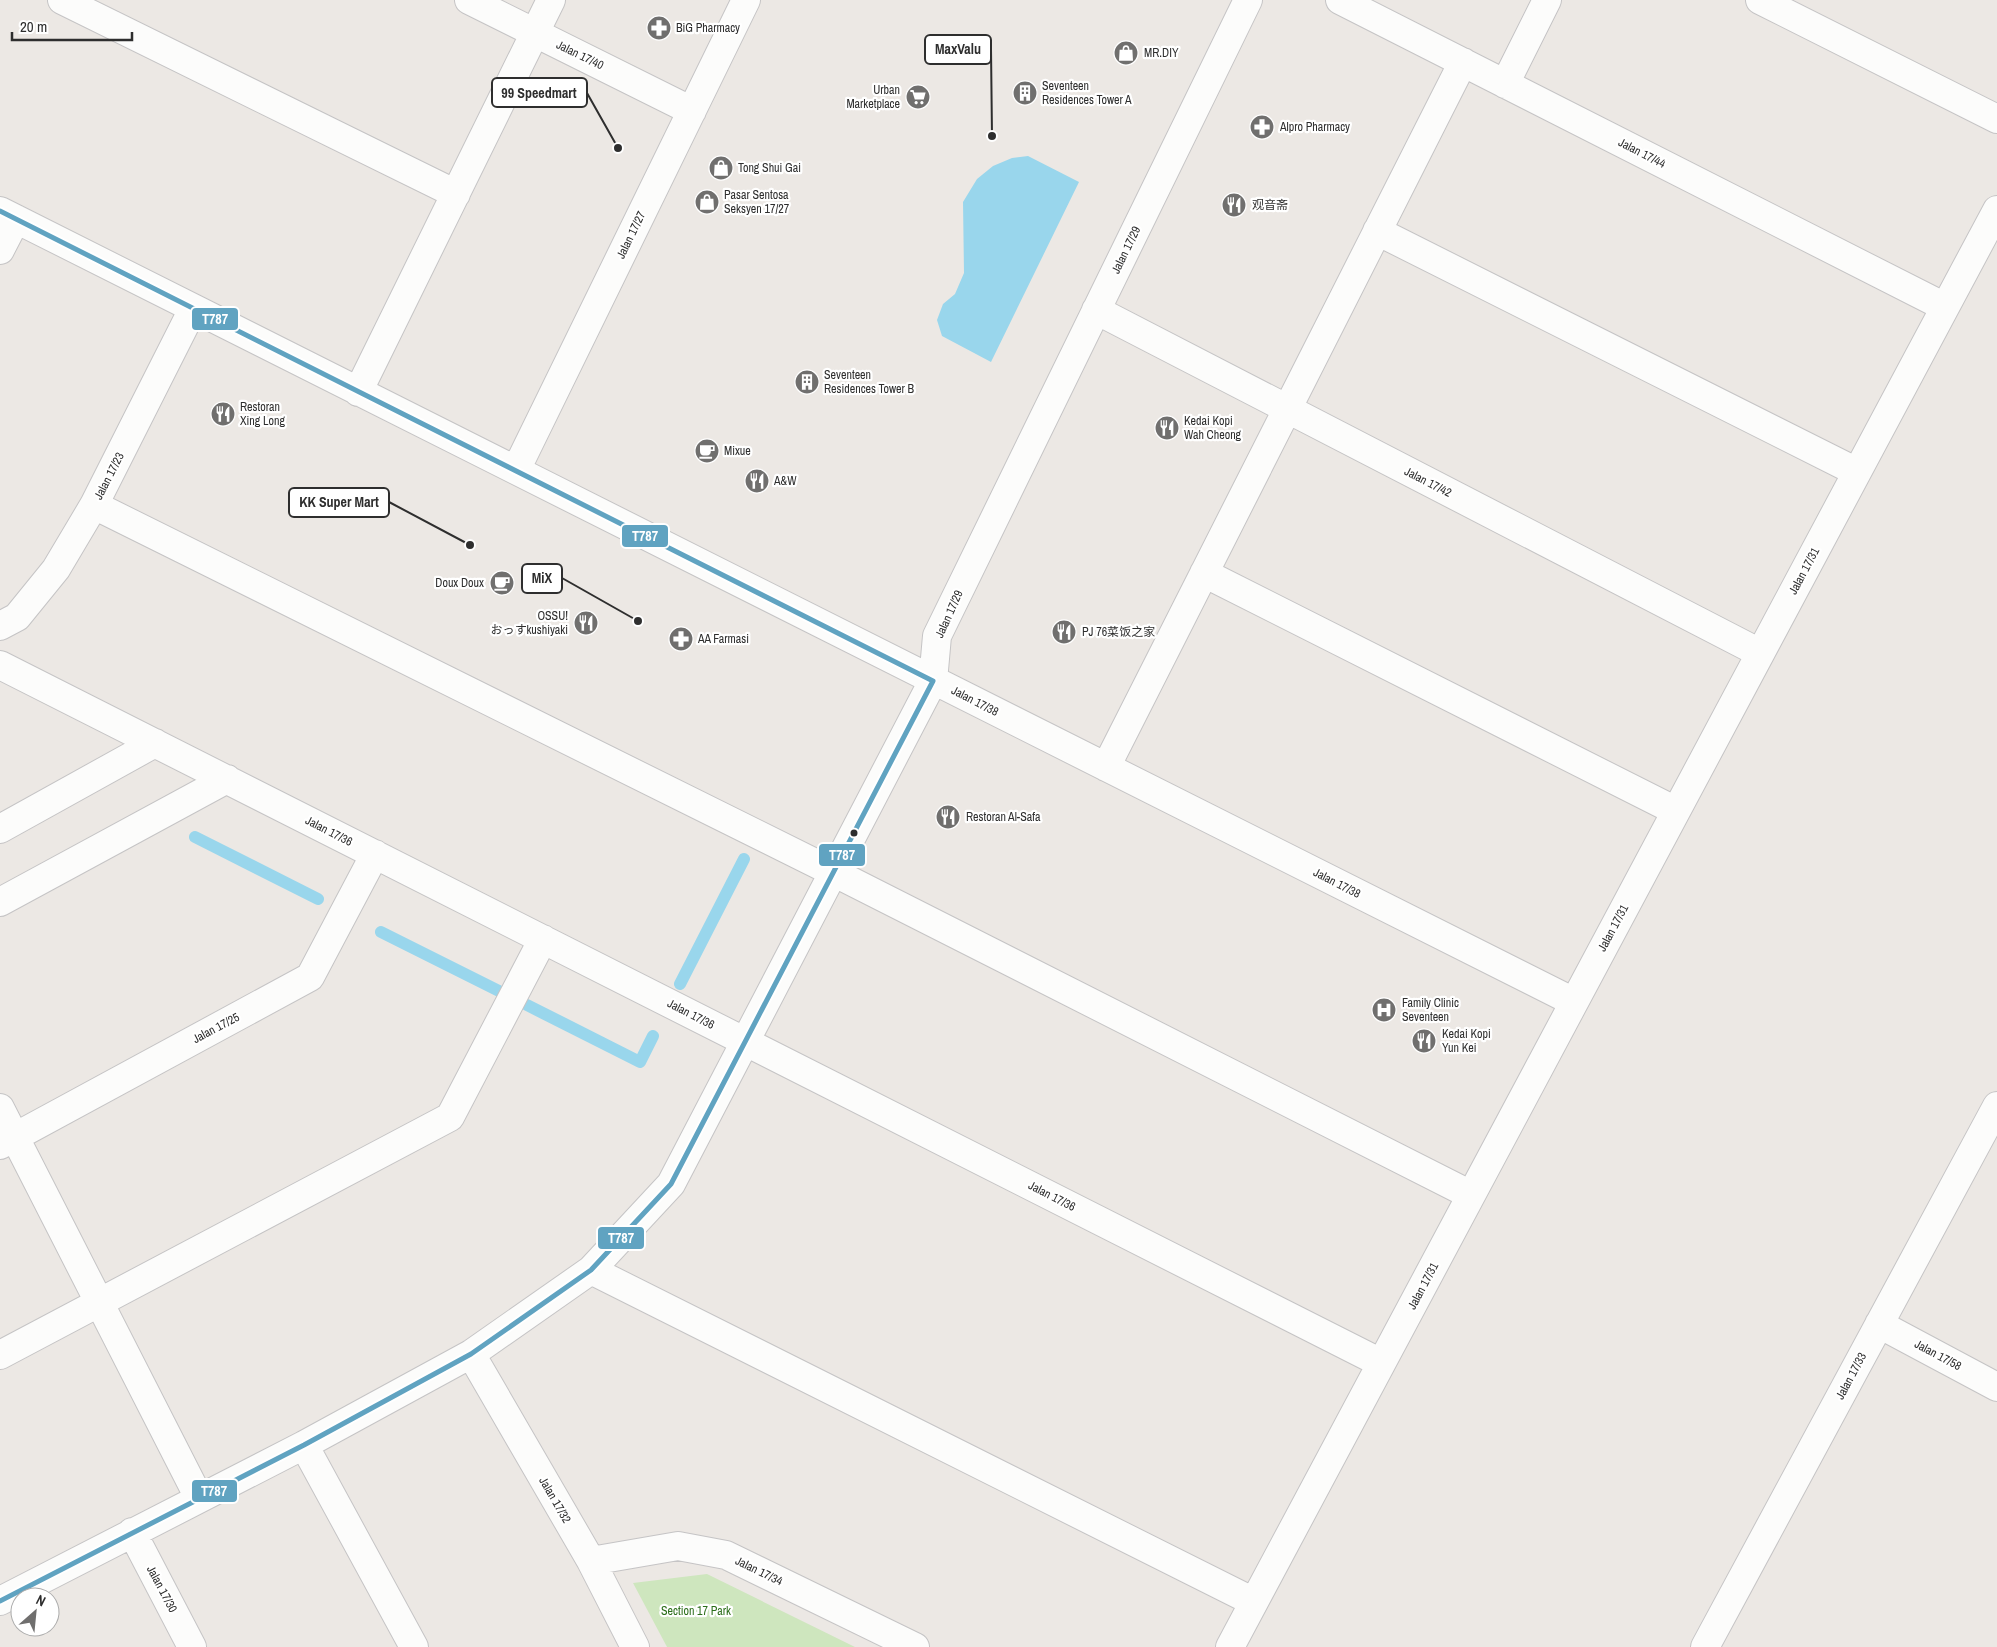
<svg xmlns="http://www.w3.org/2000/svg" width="1997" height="1647" font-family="'Archivo Narrow','Noto Sans SC','Noto Sans JP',sans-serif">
  <rect width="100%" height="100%" fill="#ece8e4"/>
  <path fill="#cee6be" d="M707,1574L855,1647H667L633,1583Z"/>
  <path fill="#99d6ec" d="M1028,156L1079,182L991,362L942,336L937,320L943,304L955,294L964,273L963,202L977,179L993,166L1012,158Z"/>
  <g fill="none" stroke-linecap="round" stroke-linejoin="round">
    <path stroke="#99d6ec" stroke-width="12" d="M195,837L318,899
      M381,932L499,991
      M680,984L744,859
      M527,1005L640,1062L653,1036"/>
    <defs>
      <path id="minor" d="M62,0L456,194
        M469,0L692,111
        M1340,0L1945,307
        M1760,0L1997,119
        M1505,84L1547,0
        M0,211L1574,1002
        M1377,231L1857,472
        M0,250L16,219
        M1096,310L1760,653
        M358,392L551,0
        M516,470L746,0
        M94,505L833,872L1471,1195
        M1204,573L1676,811
        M0,626L17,617L56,569L94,505L193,309
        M0,665L1381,1363
        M1106,767L1463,62
        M0,829L155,743
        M0,902L227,779
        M0,1108L199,1498
        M0,1145L310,977L375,854
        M591,1270L1254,1602
        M1879,1324L1997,1387
        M471,1354L591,1561L635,1647
        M0,1355L450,1117L543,939
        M304,1445L414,1647
        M132,1532L192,1647
        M591,1561L678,1546L726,1555L915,1647
        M0,1601L304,1445L471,1354L591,1270L671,1184L933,681L937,636L1248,0
        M1230,1647L1997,210
        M1705,1647L1997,1106"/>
    </defs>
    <use href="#minor" stroke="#c5c4c5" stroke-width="30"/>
    <use href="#minor" stroke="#fcfcfb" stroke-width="28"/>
    <defs>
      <path id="bus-1" d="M0,211L933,681L671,1184L591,1270L471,1354L304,1445L0,1601"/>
    </defs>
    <use href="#bus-1" stroke="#fff" stroke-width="9"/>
    <use href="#bus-1" stroke="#60a3c1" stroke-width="5"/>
  </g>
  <defs>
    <symbol id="pharmacy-disc" viewBox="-11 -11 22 22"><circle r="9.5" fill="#706f6e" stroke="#fff"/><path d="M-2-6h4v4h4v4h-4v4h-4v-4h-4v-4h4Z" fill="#fff"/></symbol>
    <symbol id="shop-disc" viewBox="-11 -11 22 22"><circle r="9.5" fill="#706f6e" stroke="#fff"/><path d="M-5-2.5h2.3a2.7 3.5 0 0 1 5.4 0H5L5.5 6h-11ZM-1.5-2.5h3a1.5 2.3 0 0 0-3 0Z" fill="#fff"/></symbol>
    <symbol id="building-disc" viewBox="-11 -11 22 22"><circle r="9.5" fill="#706f6e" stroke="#fff"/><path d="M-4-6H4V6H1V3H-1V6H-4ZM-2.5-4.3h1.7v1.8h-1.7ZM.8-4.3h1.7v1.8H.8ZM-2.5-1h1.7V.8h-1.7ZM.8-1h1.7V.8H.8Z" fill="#fff"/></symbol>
    <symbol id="supermarket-disc" viewBox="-11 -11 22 22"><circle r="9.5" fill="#706f6e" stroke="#fff"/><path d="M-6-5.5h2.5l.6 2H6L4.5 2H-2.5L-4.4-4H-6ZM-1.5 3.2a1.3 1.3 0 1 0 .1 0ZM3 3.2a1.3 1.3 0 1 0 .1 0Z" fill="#fff"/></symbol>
    <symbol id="restaurant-disc" viewBox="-11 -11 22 22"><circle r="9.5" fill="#706f6e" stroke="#fff"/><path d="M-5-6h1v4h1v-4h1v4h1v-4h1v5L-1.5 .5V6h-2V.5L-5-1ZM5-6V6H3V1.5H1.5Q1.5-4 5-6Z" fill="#fff"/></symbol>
    <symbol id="cafe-disc" viewBox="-11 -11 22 22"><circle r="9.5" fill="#706f6e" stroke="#fff"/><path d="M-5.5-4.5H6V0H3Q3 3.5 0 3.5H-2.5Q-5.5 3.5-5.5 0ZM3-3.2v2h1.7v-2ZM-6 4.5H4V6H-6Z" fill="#fff"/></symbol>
    <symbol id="hospital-disc" viewBox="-11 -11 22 22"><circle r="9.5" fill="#706f6e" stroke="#fff"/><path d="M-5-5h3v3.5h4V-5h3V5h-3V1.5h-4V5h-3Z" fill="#fff"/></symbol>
  </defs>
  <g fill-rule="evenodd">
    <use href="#pharmacy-disc" x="645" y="14" width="28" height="28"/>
    <use href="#shop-disc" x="1112" y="39" width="28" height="28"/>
    <use href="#building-disc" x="1011" y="79" width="28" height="28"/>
    <use href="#supermarket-disc" x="904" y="83" width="28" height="28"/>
    <use href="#pharmacy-disc" x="1248" y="113" width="28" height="28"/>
    <use href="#shop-disc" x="707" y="154" width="28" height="28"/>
    <use href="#shop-disc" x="693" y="188" width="28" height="28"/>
    <use href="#restaurant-disc" x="1220" y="191" width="28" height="28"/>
    <use href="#building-disc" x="793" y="368" width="28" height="28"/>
    <use href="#restaurant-disc" x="209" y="400" width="28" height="28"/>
    <use href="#restaurant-disc" x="1153" y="414" width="28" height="28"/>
    <use href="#cafe-disc" x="693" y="437" width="28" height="28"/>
    <use href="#restaurant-disc" x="743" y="467" width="28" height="28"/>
    <use href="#cafe-disc" x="488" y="569" width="28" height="28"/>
    <use href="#restaurant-disc" x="572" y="609" width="28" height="28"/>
    <use href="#restaurant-disc" x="1050" y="618" width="28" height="28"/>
    <use href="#pharmacy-disc" x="667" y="625" width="28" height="28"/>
    <use href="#restaurant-disc" x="934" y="803" width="28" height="28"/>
    <use href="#hospital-disc" x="1370" y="996" width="28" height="28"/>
    <use href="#restaurant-disc" x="1410" y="1027" width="28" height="28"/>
  </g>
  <circle fill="#2e2e2e" stroke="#fff" stroke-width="2" cx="854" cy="833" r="4.5"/>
  <g text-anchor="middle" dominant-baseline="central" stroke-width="4.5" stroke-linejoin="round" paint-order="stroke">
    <g font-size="12" fill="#2e2e2e" stroke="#fff" text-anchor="start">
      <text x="676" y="28">BiG Pharmacy</text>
      <text x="1144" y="53">MR.DIY</text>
      <text x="1042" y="86">Seventeen<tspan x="1042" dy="14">Residences Tower A</tspan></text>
      <text x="900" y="90" text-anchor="end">Urban<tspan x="900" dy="14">Marketplace</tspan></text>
      <text x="1280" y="127">Alpro Pharmacy</text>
      <text x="738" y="168">Tong Shui Gai</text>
      <text x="724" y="195">Pasar Sentosa<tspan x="724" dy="14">Seksyen 17/27</tspan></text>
      <text x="1252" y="205">观音斋</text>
      <text x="824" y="375">Seventeen<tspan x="824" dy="14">Residences Tower B</tspan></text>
      <text x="240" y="407">Restoran<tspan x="240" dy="14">Xing Long</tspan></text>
      <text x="1184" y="421">Kedai Kopi<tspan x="1184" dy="14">Wah Cheong</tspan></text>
      <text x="724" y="451">Mixue</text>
      <text x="774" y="481">A&amp;W</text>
      <text x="484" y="583" text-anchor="end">Doux Doux</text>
      <text x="568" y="616" text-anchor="end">OSSU!<tspan x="568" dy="14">おっすkushiyaki</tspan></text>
      <text x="1082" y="632">PJ 76菜饭之家</text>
      <text x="698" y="639">AA Farmasi</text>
      <text x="966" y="817">Restoran Al-Safa</text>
      <text x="1402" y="1003">Family Clinic<tspan x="1402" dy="14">Seventeen</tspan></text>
      <text x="1442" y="1034">Kedai Kopi<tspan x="1442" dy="14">Yun Kei</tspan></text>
    </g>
    <g font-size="12" fill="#2e2e2e" stroke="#fff">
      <text transform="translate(580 55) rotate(26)">Jalan 17/40</text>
      <text transform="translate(1642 153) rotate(27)">Jalan 17/44</text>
      <text transform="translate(631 235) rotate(-64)">Jalan 17/27</text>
      <text transform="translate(1126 250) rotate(-64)">Jalan 17/29</text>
      <text transform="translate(109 476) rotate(-63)">Jalan 17/23</text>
      <text transform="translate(1428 482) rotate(27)">Jalan 17/42</text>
      <text transform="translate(1804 571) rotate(-62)">Jalan 17/31</text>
      <text transform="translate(949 614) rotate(-66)">Jalan 17/29</text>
      <text transform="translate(975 701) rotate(27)">Jalan 17/38</text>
      <text transform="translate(329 831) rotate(27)">Jalan 17/36</text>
      <text transform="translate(1337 883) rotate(27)">Jalan 17/38</text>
      <text transform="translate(1613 928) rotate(-62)">Jalan 17/31</text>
      <text transform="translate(691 1014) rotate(27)">Jalan 17/36</text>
      <text transform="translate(216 1028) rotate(-28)">Jalan 17/25</text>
      <text transform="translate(1052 1196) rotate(27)">Jalan 17/36</text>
      <text transform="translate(1423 1286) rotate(-62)">Jalan 17/31</text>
      <text transform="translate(1938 1355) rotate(28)">Jalan 17/58</text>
      <text transform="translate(1851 1376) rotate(-62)">Jalan 17/33</text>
      <text transform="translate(555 1500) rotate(60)">Jalan 17/32</text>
      <text transform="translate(759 1571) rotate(26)">Jalan 17/34</text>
      <text transform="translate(162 1589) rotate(62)">Jalan 17/30</text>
    </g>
    <g font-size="12" fill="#2c6e1b" stroke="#fff">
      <text x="696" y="1611">Section 17 Park</text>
    </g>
  </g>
  <path fill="none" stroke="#2e2e2e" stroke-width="2" d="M992 136L991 49M618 148L587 93M470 545L389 502M638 621L562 578"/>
  <g fill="#2e2e2e" stroke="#fff" stroke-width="2">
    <circle cx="992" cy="136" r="5"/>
    <circle cx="618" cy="148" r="5"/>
    <circle cx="470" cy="545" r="5"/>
    <circle cx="638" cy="621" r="5"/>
  </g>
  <g fill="#fff" stroke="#2e2e2e" stroke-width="2">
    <rect x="925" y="35" width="66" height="29" rx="5"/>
    <rect x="492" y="78" width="95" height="29" rx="5"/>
    <rect x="289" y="488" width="100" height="29" rx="5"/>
    <rect x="522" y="564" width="40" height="29" rx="5"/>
  </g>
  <g font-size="14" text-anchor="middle" font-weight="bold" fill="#2e2e2e">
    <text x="958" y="54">MaxValu</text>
    <text x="539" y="98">99 Speedmart</text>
    <text x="339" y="507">KK Super Mart</text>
    <text x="542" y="583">MiX</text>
  </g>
  <g stroke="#fff" stroke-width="2">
    <rect x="191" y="307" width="48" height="24" rx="5" fill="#60a3c1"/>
    <rect x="621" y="524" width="48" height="24" rx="5" fill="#60a3c1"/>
    <rect x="818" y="843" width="48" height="24" rx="5" fill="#60a3c1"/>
    <rect x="597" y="1226" width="48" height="24" rx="5" fill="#60a3c1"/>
    <rect x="191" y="1479" width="47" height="24" rx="5" fill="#60a3c1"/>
  </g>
  <g font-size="14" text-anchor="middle" font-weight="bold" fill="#fff">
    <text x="215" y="324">T787</text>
    <text x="645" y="541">T787</text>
    <text x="842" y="860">T787</text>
    <text x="621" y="1243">T787</text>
    <text x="214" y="1496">T787</text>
  </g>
  <g transform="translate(35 1612) rotate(27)"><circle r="24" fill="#ffffff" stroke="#ababab"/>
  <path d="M0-4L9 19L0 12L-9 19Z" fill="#706f6e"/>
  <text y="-8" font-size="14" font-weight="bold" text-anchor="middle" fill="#2e2e2e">N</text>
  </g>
  <path d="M12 32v8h120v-8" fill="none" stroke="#2e2e2e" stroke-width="2.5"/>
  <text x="20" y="32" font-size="15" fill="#2e2e2e" stroke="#ffffff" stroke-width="4" paint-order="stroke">20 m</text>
</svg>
